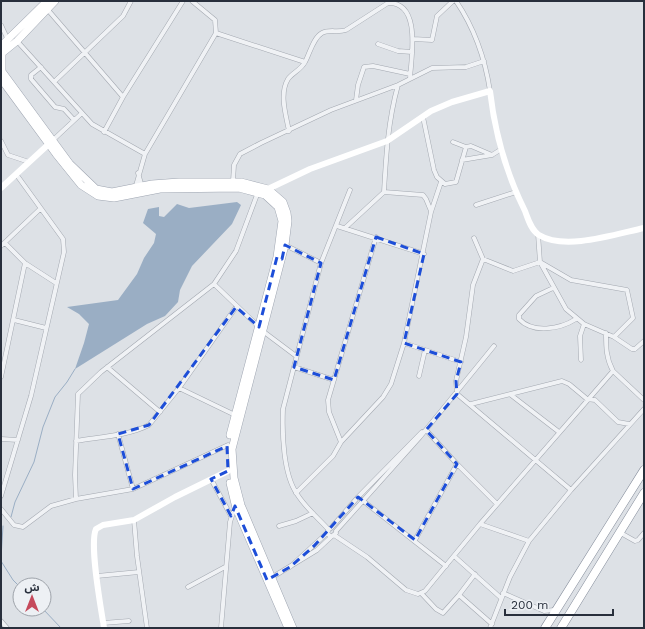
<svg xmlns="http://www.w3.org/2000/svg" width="645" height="629" font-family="'Work Sans','Noto Sans Arabic',sans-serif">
  <rect width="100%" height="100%" fill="#dde1e6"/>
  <path fill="#9aaec4" d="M237,202L241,205L232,224L192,266L180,290L178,302L165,316L147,324L75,369L84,343L89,324L79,314L67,307L118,300L137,274L144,258L154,243L156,234L143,223L148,209L159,207V216L164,217L177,204L189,208Z"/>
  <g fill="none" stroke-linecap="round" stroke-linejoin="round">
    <path stroke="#9aaec4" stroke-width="1" d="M11,517L15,502L34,462L43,427L55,397L67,382L75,369
      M1,558L3,526
      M1,561L13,580L20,587
      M43,609L61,628"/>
    <defs>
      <path id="street" d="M456,1C475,29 485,58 490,91
        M48,10L123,97
        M1,25L8,40
        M216,33L305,62
        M413,39L432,40L437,16L453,1
        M17,41L92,124L145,154
        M378,44L398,51L412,52
        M41,67L31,75V79L55,107L64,109L74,120
        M55,81L123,16L131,1
        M398,85C388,121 386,156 384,192L423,195L426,199L431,211
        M356,100L358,85L364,67L373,66L410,74
        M423,117L434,170L437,177L445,184L456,182L466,147L453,142
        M289,131C286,115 279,94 288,79C293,72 301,70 305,62C310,53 313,38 322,33C329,29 338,33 346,30L388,3C422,2 411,58 410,79
        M104,132L123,97L183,1
        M1,141L8,155L29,162
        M52,141L82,113
        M466,147L471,146L492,155
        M462,160L492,155L500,150
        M138,173L142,187
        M233,181L234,165L240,154L261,143L331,110L398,85L432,68L466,67L484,61
        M135,189L145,154L216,33L215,20L192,1
        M476,205L516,192
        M337,226L424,254
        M345,228L384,192
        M538,234L540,262L566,309L584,324L614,337L632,349H635L644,341
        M474,238L483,259L473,285L466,337L456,381L457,394L571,490
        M5,243L25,263L56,283
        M285,245L321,263
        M1,246L40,209
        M483,259L513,271L540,262L571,280L627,290L633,318L614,337
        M214,284L259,327
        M553,288L536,296L519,315V319C533,334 560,329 576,319
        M14,320L46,328
        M264,332L296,356
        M606,333C606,347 606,358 613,371L644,400
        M404,343L461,362
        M581,360L580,336L584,324
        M107,367L160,412
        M294,367L334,380
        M419,376L425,350
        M1,377L25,263
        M179,388L235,415
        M511,395L559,432
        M471,404L562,381L569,384L587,399L595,400L618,422L629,424
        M426,430L457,464L497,504
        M118,434L133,489
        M1,439L18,440
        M76,441C99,437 128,436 149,425L179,388L236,307
        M341,442L383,397L391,384L404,343L431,212L441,182
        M211,479L231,516
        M296,493L333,456L341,442L329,412L328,400L376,237
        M1,496L31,396L64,252L63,239L16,174
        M76,499L75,475L78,394L101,372L214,284L236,251L258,192
        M362,500L446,566
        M1,509L14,525L23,527L51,506L76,499L133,489L228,445
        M134,520L137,556L147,628
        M480,524L529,541
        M279,526L296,521L313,513
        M331,528L358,497L422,432
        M328,529C318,518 305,507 297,494C283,474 282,433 283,409L321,263L350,190
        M336,531L420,437L494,346
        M619,532L635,541L638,540L644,533
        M327,533L331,537L336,533
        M334,535L367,557L406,590L418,594L425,591L480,524L613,371
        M415,540L457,464
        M454,556L501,598
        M290,567L327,533L329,529
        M475,574L459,595L492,624
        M97,576L139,572
        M271,578L317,550L331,537
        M188,587L225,567
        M421,593L436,609L443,613L459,595
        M503,593L544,611L554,610
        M1,621L7,628
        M103,623L129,621
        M221,628L230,522L233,513L237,507
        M490,628L510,577L529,541L571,490L644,409"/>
      <path id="primary" d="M1,46L47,1
        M1,54L17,41L55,1
        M1,70L70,164L96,189L112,192L152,184L179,182H241L268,189L283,202L287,213L288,221L285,245L232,449L234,478L241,505L293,628
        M2,72V53
        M1,79L56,154L81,185L98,196L114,198L160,189L239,188L265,195L278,207L282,221L277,257L230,435
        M230,483L236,508L288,628"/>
      <path id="highway" d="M545,628L644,470
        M561,628L644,493"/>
    </defs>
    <use href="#street" stroke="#a3a8b0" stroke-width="5"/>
    <use href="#primary" stroke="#9ea5b1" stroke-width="8"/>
    <use href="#highway" stroke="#868e9c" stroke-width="9"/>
    <use href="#street" stroke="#f0f2f5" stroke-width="4"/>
    <path stroke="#fff" stroke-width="6" d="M1,188L51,142
      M268,189L310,169L387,141L431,111L452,102L490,91C495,134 506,173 525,211C528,219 531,230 539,235C565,251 616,234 644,228
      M104,628C101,608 89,544 96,529L103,525L134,520L175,497L228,471"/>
    <use href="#primary" stroke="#fff" stroke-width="7"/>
    <use href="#highway" stroke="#fff" stroke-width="8"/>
  </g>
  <path fill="none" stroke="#1d4ed8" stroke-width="3" stroke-dasharray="8 5" stroke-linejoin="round" d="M376,237L424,254L404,343L461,362L456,381L457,394L426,430L457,464L415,540L358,497L314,546L290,567L267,580L235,506L231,516L211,479L228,471L227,446L133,489L118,434L149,425L236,307L259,327L277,257L282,259L285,245L321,263L294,367L334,380Z"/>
  <rect width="645" height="629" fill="none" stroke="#282f3c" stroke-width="4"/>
  <g transform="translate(32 597)"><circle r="19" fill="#edf0f4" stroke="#9ea3aa"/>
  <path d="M0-3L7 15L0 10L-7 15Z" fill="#c5495b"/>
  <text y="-6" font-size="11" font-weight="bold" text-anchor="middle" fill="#282f3c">ش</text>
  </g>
  <path d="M505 609v6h108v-6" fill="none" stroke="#282f3c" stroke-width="2"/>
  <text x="511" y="609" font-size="12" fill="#282f3c" stroke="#edf0f4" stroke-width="3" paint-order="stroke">200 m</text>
</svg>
